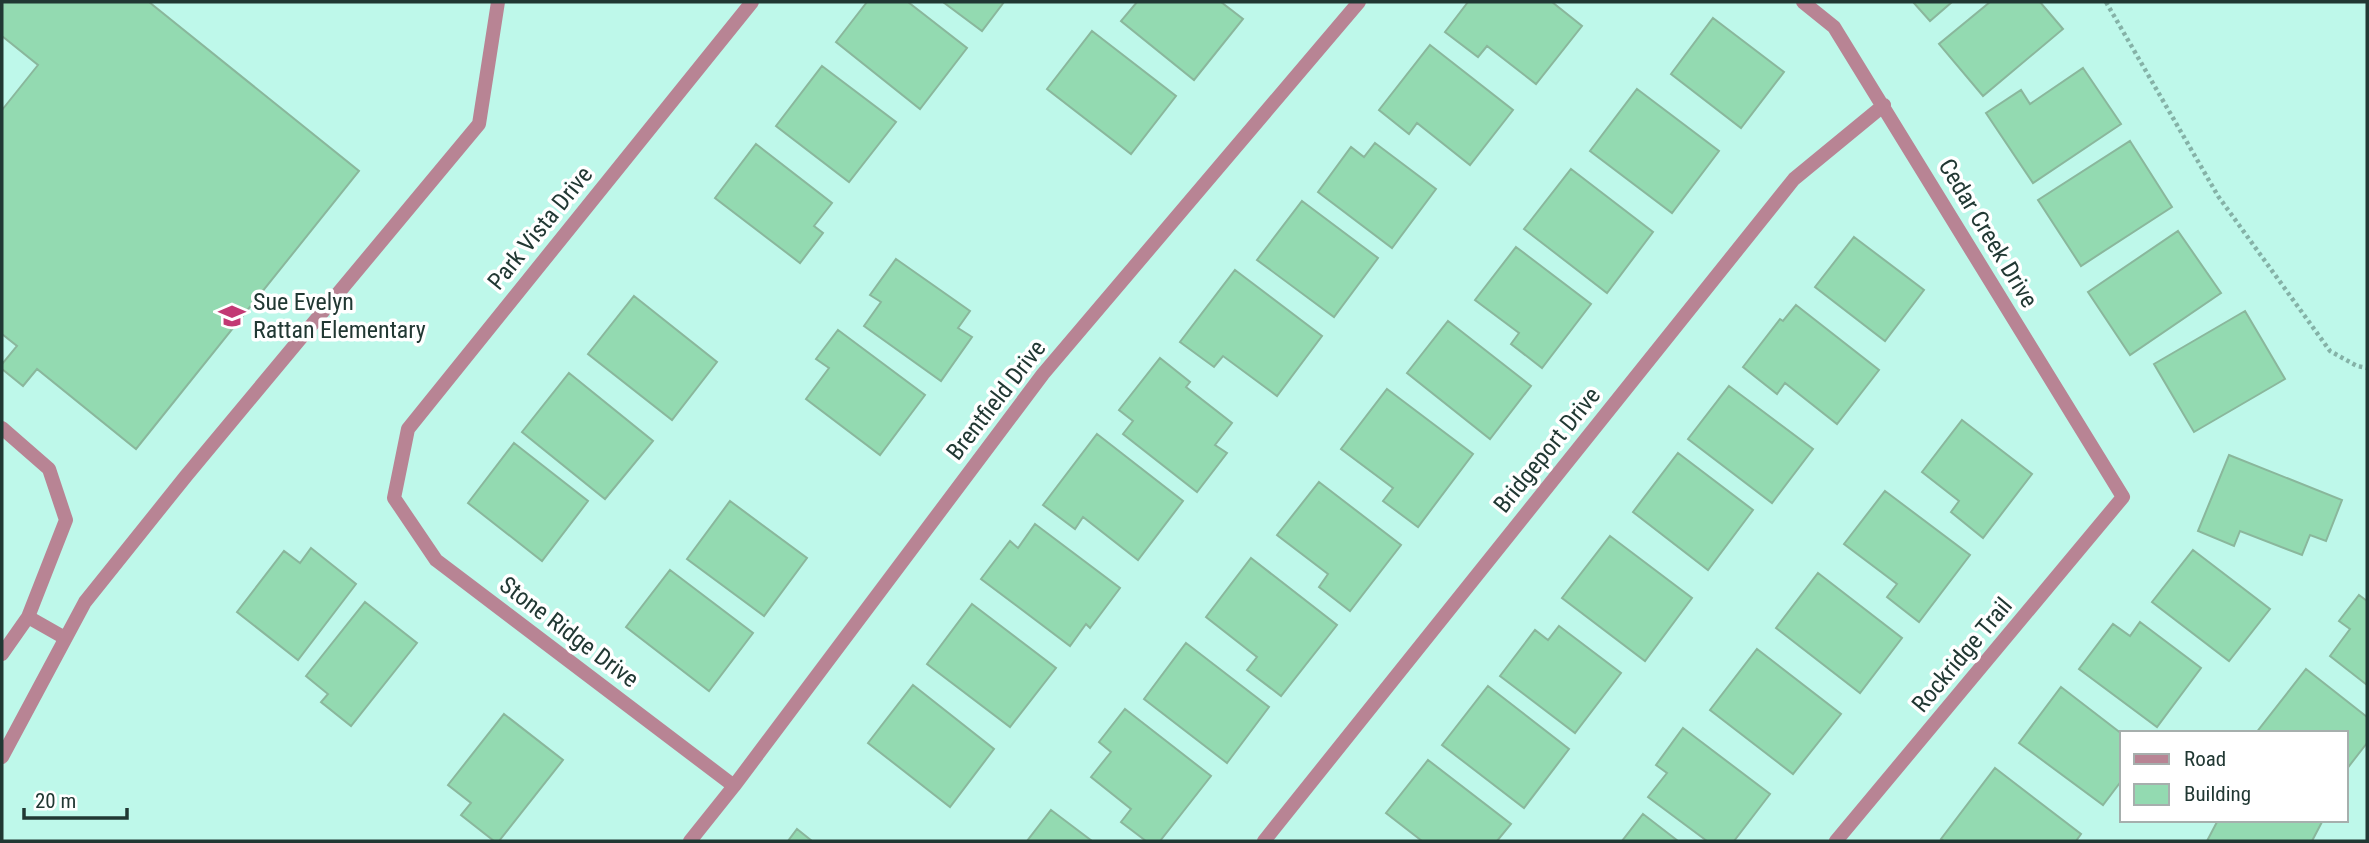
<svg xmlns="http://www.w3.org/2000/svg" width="2369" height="843" font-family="'Roboto Condensed',sans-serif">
  <rect width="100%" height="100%" fill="#bef8ea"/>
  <path fill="#93dab1" stroke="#8ab79c" stroke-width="2" d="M2,2H149L359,171L136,449L37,369L23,386L2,369V364L17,346L2,334V110L38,65L2,36Z
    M867,2H908L967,48L920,109L836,42Z
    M943,2H1004L982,31Z
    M1137,2H1221L1243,19L1194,80L1121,21Z
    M1468,2H1552L1582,26L1536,84L1487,46L1478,57L1445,32Z
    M1913,2H1952L1930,21Z
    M1990,2H2040L2063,29L1983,96L1939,44Z
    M1713,18L1784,72L1741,128L1671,74Z
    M1092,31L1176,96L1131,154L1047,89Z
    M1430,45L1513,110L1470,165L1417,123L1409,134L1379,110Z
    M822,66L896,122L849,182L776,126Z
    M2083,68L2121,124L2033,183L1986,113L2021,90L2030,104Z
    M1637,89L1719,151L1672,213L1590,151Z
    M2130,141L2172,207L2081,266L2038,200Z
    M1375,143L1436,189L1392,248L1318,192L1351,147L1364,157Z
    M756,144L832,203L814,226L823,233L800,263L715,198Z
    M1571,169L1653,232L1607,293L1524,229Z
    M1302,201L1378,258L1334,317L1257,260Z
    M2178,231L2221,293L2130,355L2088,292Z
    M1854,237L1924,290L1885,341L1815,287Z
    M1516,247L1591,304L1542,368L1511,344L1519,333L1475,300Z
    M896,259L970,311L958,328L972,337L941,381L864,326L881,302L870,295Z
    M1235,270L1322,336L1277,396L1223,356L1214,367L1180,342Z
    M634,296L717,362L672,420L588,354Z
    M1796,305L1879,370L1837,424L1785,383L1777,394L1743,367L1780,319L1783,321Z
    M2245,311L2285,379L2194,432L2154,364Z
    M1448,321L1531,386L1490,439L1407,373Z
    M838,330L925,395L880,455L806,399L829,368L816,359Z
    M1160,358L1190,382L1186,387L1232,423L1215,445L1227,453L1197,492L1123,434L1133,421L1119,410Z
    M569,373L653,441L605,499L522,432Z
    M1729,386L1813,449L1772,503L1688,439Z
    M1387,389L1473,454L1418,527L1383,501L1393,488L1341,449Z
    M1962,420L2032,474L1983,538L1951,512L1959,501L1922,472Z
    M1097,434L1183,501L1138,560L1083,517L1075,529L1043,505Z
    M514,443L588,501L542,561L468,503Z
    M1678,453L1753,510L1708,570L1633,512Z
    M2229,455L2342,500L2326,541L2310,535L2302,555L2240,531L2234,546L2198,531Z
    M1319,482L1401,545L1350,611L1319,587L1328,574L1277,535Z
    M1885,491L1970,555L1919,622L1887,597L1897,584L1844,544Z
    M730,501L807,558L764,616L687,559Z
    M1035,524L1120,588L1090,628L1086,624L1070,646L981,579L1010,541L1018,548Z
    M1610,536L1692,598L1645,661L1562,598Z
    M311,548L356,584L298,660L237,612L284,551L300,563Z
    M2193,550L2270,609L2229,661L2152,602Z
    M1251,558L1337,625L1281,696L1247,670L1257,657L1206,617Z
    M670,570L753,633L709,691L626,627Z
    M1818,573L1902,638L1860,693L1776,628Z
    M2359,595L2367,601V685L2330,656L2350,629L2339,621Z
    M365,602L417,643L351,726L321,702L328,694L306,676Z
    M972,604L1056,668L1010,727L927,664Z
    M2140,622L2201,668L2157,727L2079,669L2113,624L2130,636Z
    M1559,626L1621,673L1575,733L1500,676L1535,630L1548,640Z
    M1186,643L1269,707L1227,763L1144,699Z
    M1757,649L1841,714L1793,774L1710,710Z
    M2306,669L2367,717V743L2346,770V733H2256Z
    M913,685L994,749L950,807L868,743Z
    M1488,686L1569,749L1524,808L1442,745Z
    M2061,687L2122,734V780L2103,805L2019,743Z
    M1125,709L1211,776L1160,841H1146L1121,822L1131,809L1091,777L1111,752L1099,742Z
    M504,714L563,760L499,841H494L461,815L471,803L448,785Z
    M1683,728L1770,794L1734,841H1707L1648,797L1667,773L1656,765Z
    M1428,760L1511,824L1497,841H1422L1386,813Z
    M1995,768L2081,834L2076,841H1944L1941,839Z
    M1051,810L1092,841H1027Z
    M1643,814L1678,841H1622Z
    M2218,820H2323L2312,841H2207Z
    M797,829L812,841H788Z"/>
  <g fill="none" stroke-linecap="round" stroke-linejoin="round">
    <path stroke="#85b2a7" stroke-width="4.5" stroke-dasharray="3.5 3.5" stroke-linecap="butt" d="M2106,2L2218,196L2330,351L2357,366L2367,368"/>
    <path stroke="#b88494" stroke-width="14" d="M2,428L49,469L66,520L28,617L2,654
      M28,617L65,638
      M2,757L85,602L186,476L479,124L498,2"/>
    <path stroke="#b88494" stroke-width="14" d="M1803,2L1834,27L2123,497L1836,841
      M734,786L436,560L394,498L408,429L752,2
      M690,841L734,786L1043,374L1359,2
      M1264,841L1794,179L1884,105"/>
  </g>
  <defs>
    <symbol id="school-bare" viewBox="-9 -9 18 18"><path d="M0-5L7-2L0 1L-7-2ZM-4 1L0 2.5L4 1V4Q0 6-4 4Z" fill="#c23974" stroke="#fff" stroke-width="2.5" paint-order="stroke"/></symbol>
  </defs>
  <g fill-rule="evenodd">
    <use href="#school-bare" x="213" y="297" width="38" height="38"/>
  </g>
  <g text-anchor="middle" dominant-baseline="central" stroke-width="7" stroke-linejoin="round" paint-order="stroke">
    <g font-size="24" fill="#213833" stroke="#fff">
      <text transform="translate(540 228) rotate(-51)">Park Vista Drive</text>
      <text transform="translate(1988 233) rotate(59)">Cedar Creek Drive</text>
      <text transform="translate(996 400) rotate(-52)">Brentfield Drive</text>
      <text transform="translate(1547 450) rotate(-51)">Bridgeport Drive</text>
      <text transform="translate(569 632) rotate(37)">Stone Ridge Drive</text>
      <text transform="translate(1962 655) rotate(-50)">Rockridge Trail</text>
    </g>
    <g font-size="24" fill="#213833" stroke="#fff" text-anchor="start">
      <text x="253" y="302">Sue Evelyn<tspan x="253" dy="28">Rattan Elementary</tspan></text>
    </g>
  </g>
  <rect width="2369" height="843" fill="none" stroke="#213833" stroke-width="7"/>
  <rect x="2120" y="731" width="228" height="91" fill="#ffffff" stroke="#a6afad" stroke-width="2"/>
  <rect x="2134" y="754" width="35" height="10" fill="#b88494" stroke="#a6afad" stroke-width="2"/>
  <text x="2184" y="766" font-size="21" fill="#213833">Road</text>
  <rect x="2134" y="784" width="35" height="21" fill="#93dab1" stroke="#a6afad" stroke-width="2"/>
  <text x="2184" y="801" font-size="21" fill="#213833">Building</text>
  <path d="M24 808v10h103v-10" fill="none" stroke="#213833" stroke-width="3.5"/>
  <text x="35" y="808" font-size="21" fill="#213833" stroke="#ffffff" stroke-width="5" paint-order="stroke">20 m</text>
</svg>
